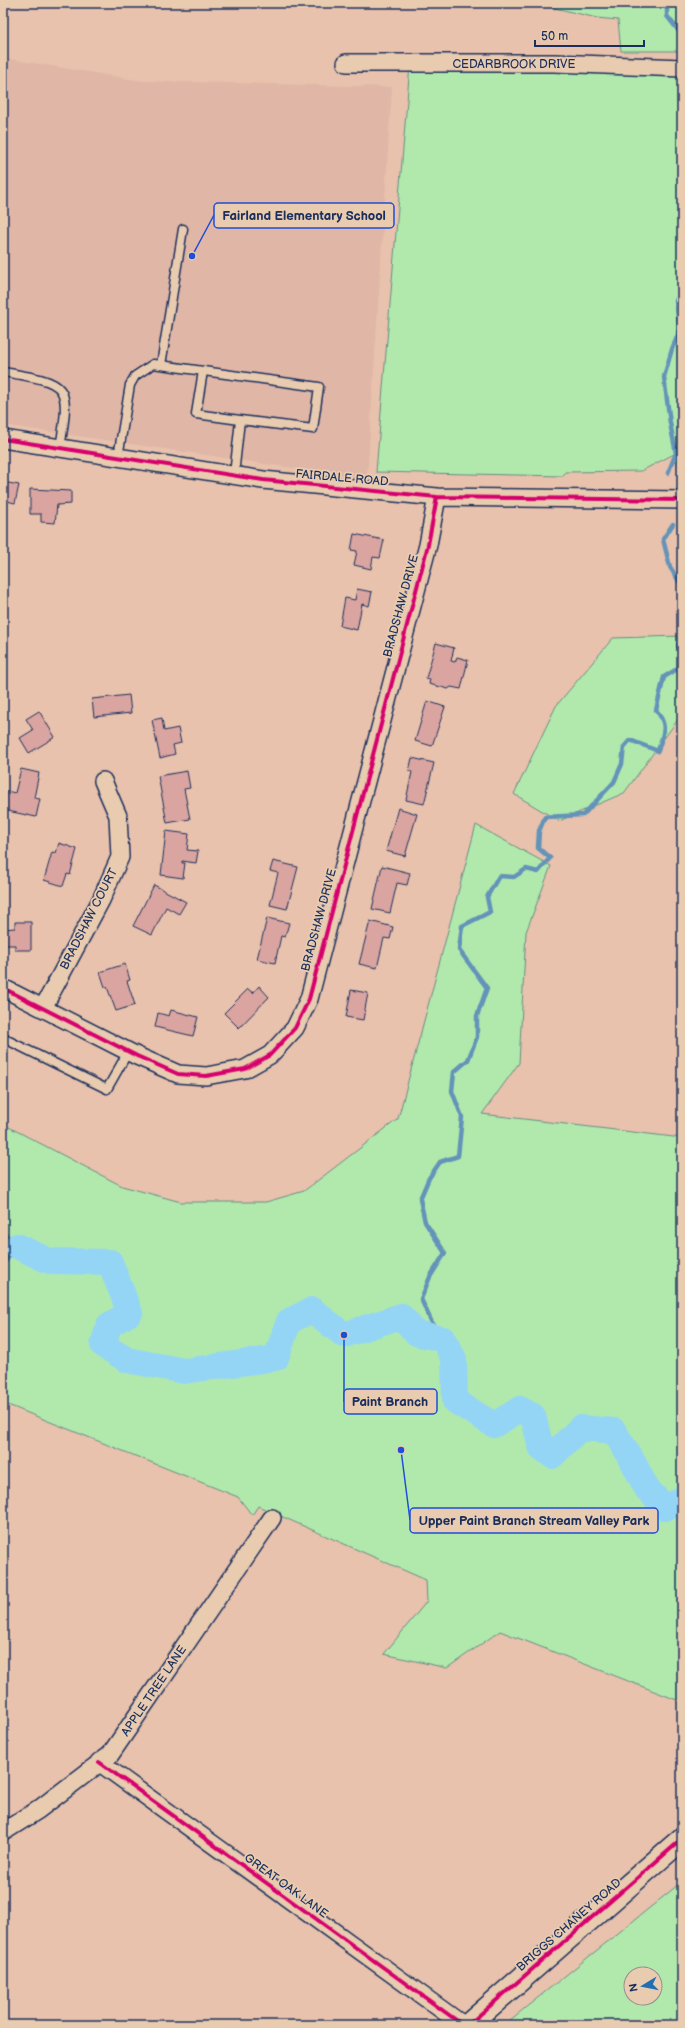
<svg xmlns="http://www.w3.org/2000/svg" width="685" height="2028" font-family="'Balsamiq Sans',sans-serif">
  <rect width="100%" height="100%" fill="#e8c2ac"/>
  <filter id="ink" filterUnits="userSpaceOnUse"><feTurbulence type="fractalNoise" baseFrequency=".025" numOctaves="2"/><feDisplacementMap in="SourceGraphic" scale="8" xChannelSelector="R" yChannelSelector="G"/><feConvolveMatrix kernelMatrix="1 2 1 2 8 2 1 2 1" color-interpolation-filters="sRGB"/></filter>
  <g filter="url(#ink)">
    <path fill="#e0b6a7" d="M3,58L142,81L392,87L367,479L3,425Z"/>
    <path fill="#b1e9ac" stroke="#668c85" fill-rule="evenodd" d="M534,3H682V51H621L618,20L597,18Z
      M410,65L682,72V475L676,453L641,471L565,472L563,476L376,472Z
      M682,636V714L624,793L559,821L514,794L556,706L613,638Z
      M476,825L551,866L526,932L519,1063L482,1114L682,1138V1702L500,1631L447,1668L384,1654L427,1601L426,1580L258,1506L252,1515L238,1497L3,1403V1124L122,1186L181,1202H266L304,1191L398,1119Z
      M682,1881V2025H504L673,1889ZM631,1974H655V1998H631Z"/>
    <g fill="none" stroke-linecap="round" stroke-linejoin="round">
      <path stroke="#6493b9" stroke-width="4.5" d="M667,3V16L682,35
        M682,77L681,90L682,94
        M668,473L676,453L670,423L664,377L672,349L680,330L676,301L682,288
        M673,524L663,539L670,567L682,586
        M682,631L678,645L682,663
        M3,1233L17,1246L3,1264
        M443,1339L433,1325L421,1299L430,1277L445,1253L425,1222L420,1199L429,1178L440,1162L458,1156L462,1117L452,1091L454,1072L468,1060L477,1037V1016L487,988L459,950L462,926L490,912L487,897L499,876L514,877L526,869L538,872L550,858L538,848L539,831L545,817L583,815L614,782L622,764L624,747L630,740L658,751C663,732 669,727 656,710L664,677L682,666"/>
      <path stroke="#94d5f5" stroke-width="26" d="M17,1246L49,1261L110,1262L130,1313L109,1325L103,1345L127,1360L184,1371L276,1358L289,1321L312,1310L344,1335L401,1316L416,1333L443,1339L454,1359L455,1401L494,1425L520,1409L533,1416L541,1447L552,1456L580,1428L614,1431L632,1460L647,1489L666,1508L682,1499"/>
    </g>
    <path fill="#daa4a0" stroke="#1b2f5e" d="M3,482L19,485L15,503L3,500Z
      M30,489L71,491V504L57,505L55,523L41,522V514H30Z
      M354,534L384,540L380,558L373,557L371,569L354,565L357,551L351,550Z
      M357,589L372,592L369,606L362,604L357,630L340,626L345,598L355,600Z
      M436,643L454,648L451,661L455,662L457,657L468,660L461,689L451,687L448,689L429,684L430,679L426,678Z
      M129,695L131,713L94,717L92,699Z
      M427,701L445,707L432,746L415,741Z
      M39,711L55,737L29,753L20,738L33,730L26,719Z
      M162,718L164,731L178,728L181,743L173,745L175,754L160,758L152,720Z
      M412,758L434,763L424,804L406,800L412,772L409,771Z
      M21,769L39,773L34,798L40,799L36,817L3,810L7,791L15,793Z
      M187,771L190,788L184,789L190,819L167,823L158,776Z
      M398,808L417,814L405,856L386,851Z
      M166,831L189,834L187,850L198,851L196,863L182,861V863H185L183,878L161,875Z
      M59,843L77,849L70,875L67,874L63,886L44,880L52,852L56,853Z
      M273,861L298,867L287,909L270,905L278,873L270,871Z
      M382,866L410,873L407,885L397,883L390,913L372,909Z
      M154,885L186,902L179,914L166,907L152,935L133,926Z
      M267,918L289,923L285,937L281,936L275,963L257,959Z
      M370,921L393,927L390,939L384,938L377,968L359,964Z
      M15,922H31V950H15V945H3V929L15,928Z
      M125,964L130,980L127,981L135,1005L116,1011L107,987H105L100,972Z
      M259,986L269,997L239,1028L224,1013L248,989L253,993Z
      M351,990L368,993L363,1020L346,1017Z
      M171,1010L198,1017L193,1036L155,1027L158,1013L169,1016Z"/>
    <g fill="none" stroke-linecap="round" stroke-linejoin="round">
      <defs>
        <path id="service" d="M161,365L183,229
          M203,371L196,414L240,420
          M3,372C68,383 71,382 60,448
          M118,457L130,385L135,376L153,364L319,387L313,429L240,420L234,475
          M3,1038L107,1089L128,1052"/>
        <path id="minor" d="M346,63H554L682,68
          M3,439L263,480L437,497L682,500
          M3,988L137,1056L178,1074L206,1076L245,1069L270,1055L295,1028L309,999L428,545L437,497
          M43,1008L101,900L120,857L118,816L103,781
          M99,1762L463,2025
          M3,1832L38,1810L110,1755L272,1518"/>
        <path id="secondary" d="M468,2025L682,1839"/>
      </defs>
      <use href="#service" stroke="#1b2f5e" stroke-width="11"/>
      <use href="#minor" stroke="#1b2f5e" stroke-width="20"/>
      <use href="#secondary" stroke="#1b2f5e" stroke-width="25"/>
      <use href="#service" stroke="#e9ccb0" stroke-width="8"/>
      <use href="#minor" stroke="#e9ccb0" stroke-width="17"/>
      <use href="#secondary" stroke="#e9ccb0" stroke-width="22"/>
      <defs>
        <path id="cycleway" d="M3,439L263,480L437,497L682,500
          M3,988L137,1056L178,1074L206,1076L245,1069L270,1055L295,1028L309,999L428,545L437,497
          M99,1762L463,2025
          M468,2025L682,1839"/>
      </defs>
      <use href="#cycleway" stroke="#e9ccb0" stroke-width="6"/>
      <use href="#cycleway" stroke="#d6006c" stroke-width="4"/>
    </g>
  </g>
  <g text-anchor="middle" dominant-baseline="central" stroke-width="3.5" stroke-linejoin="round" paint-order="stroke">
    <g font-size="12" fill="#1b2f5e" stroke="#e9ccb0">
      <text x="514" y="64">CEDARBROOK DRIVE</text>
      <text transform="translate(342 478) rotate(5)">FAIRDALE ROAD</text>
      <text transform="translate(401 606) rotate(-75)">BRADSHAW DRIVE</text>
      <text transform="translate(89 919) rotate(-63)">BRADSHAW COURT</text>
      <text transform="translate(319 920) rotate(-75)">BRADSHAW DRIVE</text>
      <text transform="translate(154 1691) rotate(-56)">APPLE TREE LANE</text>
      <text transform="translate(286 1886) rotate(36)">GREAT OAK LANE</text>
      <text transform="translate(569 1925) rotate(-41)">BRIGGS CHANEY ROAD</text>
    </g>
  </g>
  <path fill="none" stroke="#1d4ed8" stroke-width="1.5" d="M192 256L214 215M344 1335L344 1402M401 1450L410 1520"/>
  <g fill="#1d4ed8" stroke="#e9ccb0" stroke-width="1.5">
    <circle cx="192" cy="256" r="4"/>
    <circle cx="344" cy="1335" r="4"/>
    <circle cx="401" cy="1450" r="4"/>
  </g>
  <g fill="#e9ccb0" stroke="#1d4ed8" stroke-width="1.5">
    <rect x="214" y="203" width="180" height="25" rx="4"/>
    <rect x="344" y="1389" width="93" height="25" rx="4"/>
    <rect x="410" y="1508" width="248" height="25" rx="4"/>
  </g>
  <g font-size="13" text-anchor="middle" font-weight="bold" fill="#1b2f5e">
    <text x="304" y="220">Fairland Elementary School</text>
    <text x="390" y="1406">Paint Branch</text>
    <text x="534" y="1525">Upper Paint Branch Stream Valley Park</text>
  </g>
  <rect width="685" height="2028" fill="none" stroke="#e9ccb0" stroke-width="16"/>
  <rect x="8" y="8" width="669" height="2012" fill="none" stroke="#1b2f5e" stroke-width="1.5" filter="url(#ink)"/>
  <g transform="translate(643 1986) rotate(260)"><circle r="19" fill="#e9ccb0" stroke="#978d8f"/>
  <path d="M0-3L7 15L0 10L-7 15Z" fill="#1f6fb2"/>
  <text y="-6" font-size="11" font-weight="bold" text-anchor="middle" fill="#1b2f5e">N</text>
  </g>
  <path d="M535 40v6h109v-6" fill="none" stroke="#1b2f5e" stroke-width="2"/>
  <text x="541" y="40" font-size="12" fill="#1b2f5e" stroke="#e9ccb0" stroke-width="3" paint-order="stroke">50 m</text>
</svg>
